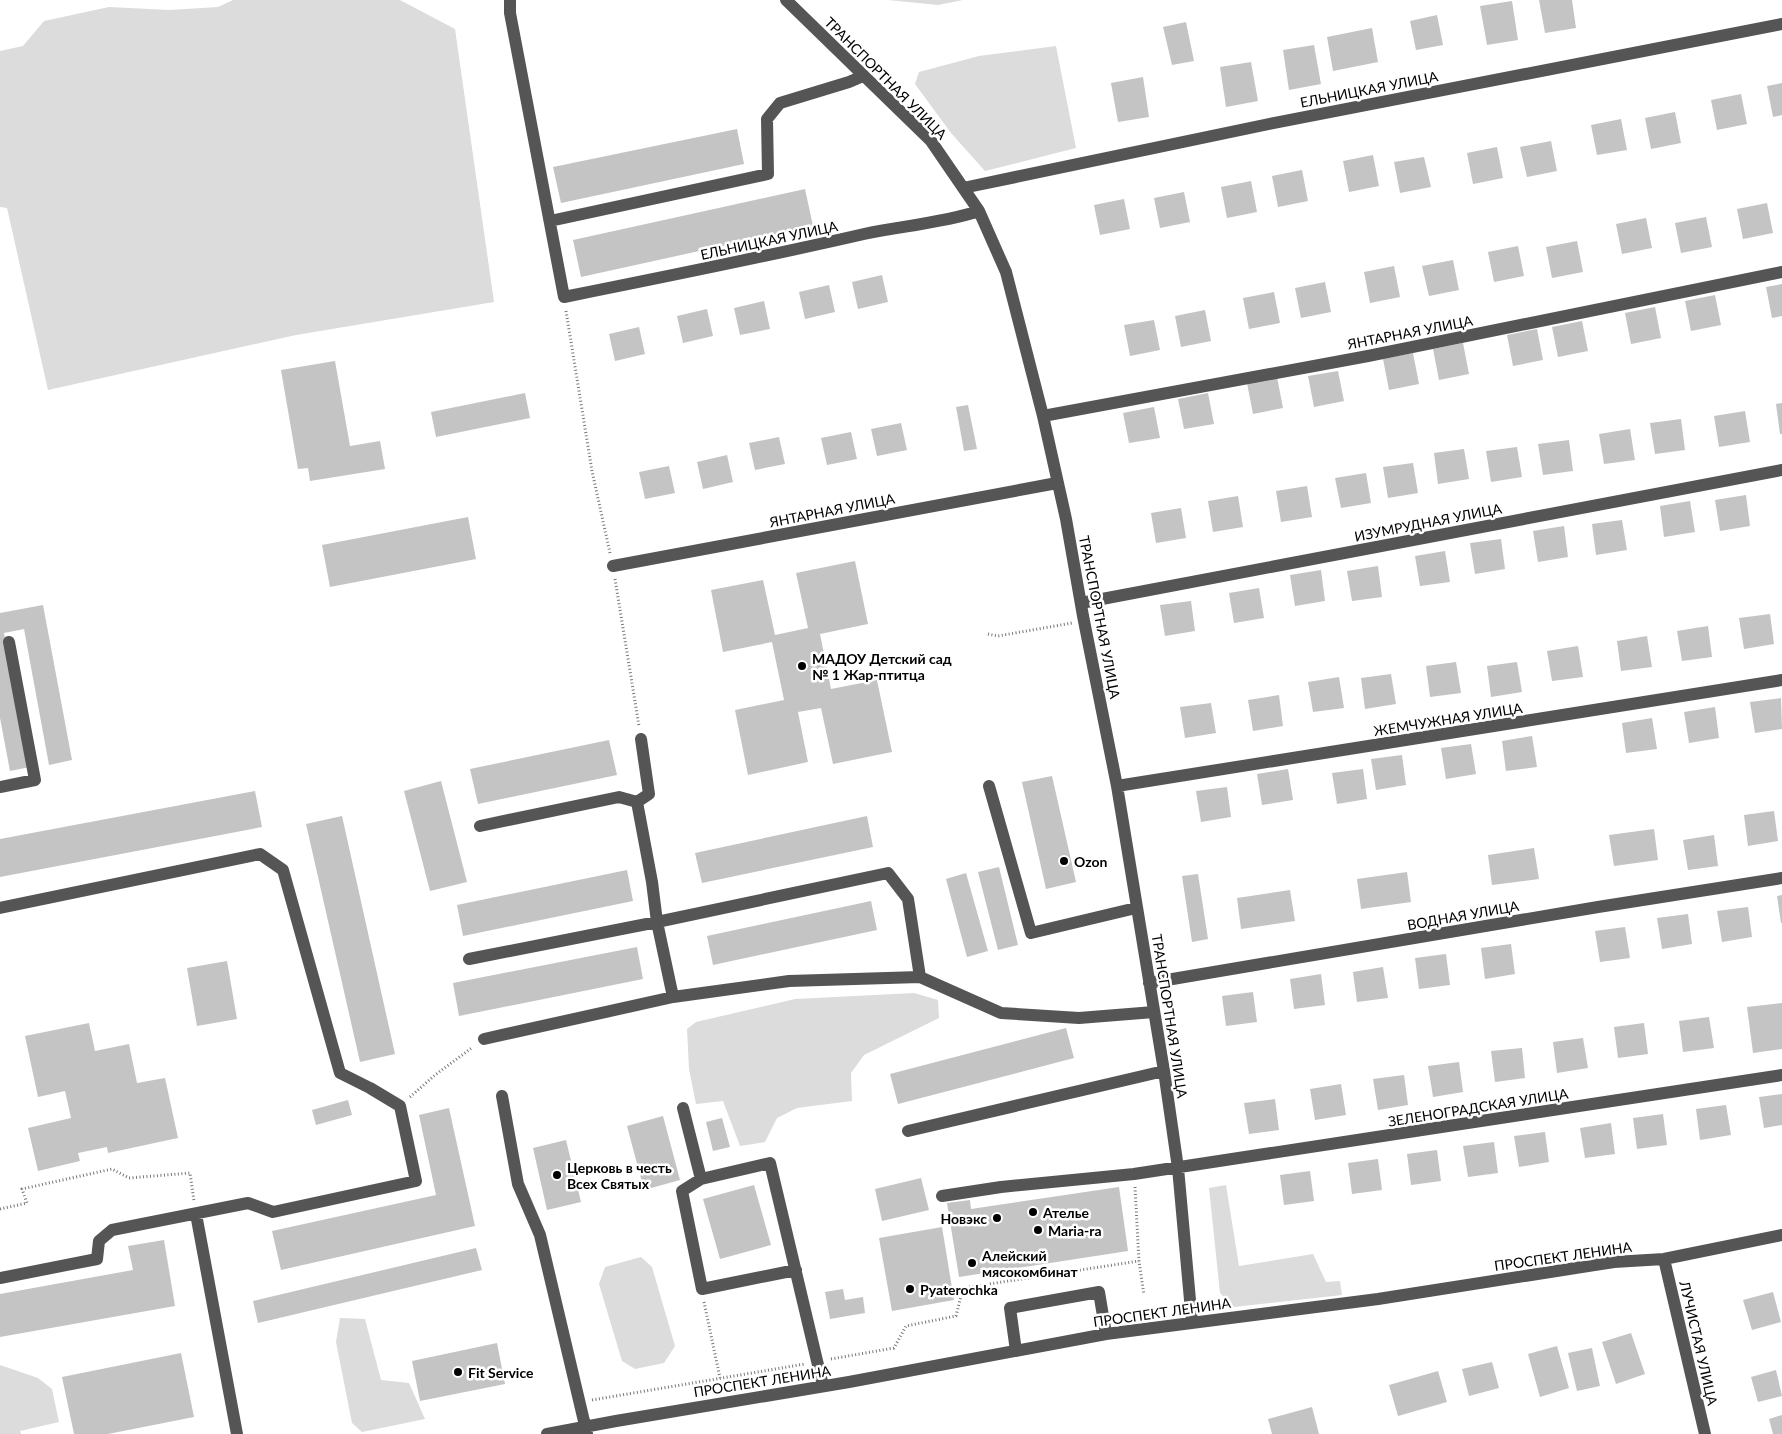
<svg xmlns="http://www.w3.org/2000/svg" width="1782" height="1434" font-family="Lato,sans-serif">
  <rect width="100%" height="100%" fill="#fff"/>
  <path fill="#dcdcdc" d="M233,0H400L455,29L494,302L296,335L48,390L7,208L0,207V51L23,46L44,21L109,7L169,10L218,7Z
    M888,0H963L938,5Z
    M1056,46L1076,148L985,171L951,133L915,84L919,72L979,56Z
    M914,993L938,1000L939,1018L864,1055L851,1073L852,1101L797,1108L777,1118L765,1142L740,1146L723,1101L696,1104L689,1069L687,1029L696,1022L795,999Z
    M1226,1185L1239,1266L1313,1254L1326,1282L1340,1281L1342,1295L1234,1307L1220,1293L1209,1188Z
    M641,1257L652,1267L675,1346L664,1363L635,1369L622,1361L599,1284L605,1267Z
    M340,1318L365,1319L381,1380L409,1383L425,1419L362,1432L352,1423L336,1342Z
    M0,1365L38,1378L52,1389L59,1422L20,1431L21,1434H0Z"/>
  <path fill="#c4c4c4" d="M1539,0H1572L1576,28L1545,33Z
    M1512,1L1518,40L1487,45L1480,6Z
    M1437,15L1443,45L1416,50L1410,21Z
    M1186,22L1194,61L1172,65L1163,27Z
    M1372,28L1378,62L1333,71L1327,37Z
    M1314,45L1321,84L1289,90L1283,50Z
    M1251,62L1258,101L1226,107L1220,67Z
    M1143,77L1149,117L1118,122L1111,83Z
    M1782,83V115L1773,117L1767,86Z
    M1741,94L1747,124L1717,130L1711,100Z
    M1675,112L1681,143L1651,149L1645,118Z
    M1621,119L1627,150L1597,155L1591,125Z
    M737,129L744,164L561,203L553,167Z
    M1551,141L1557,171L1527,177L1520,147Z
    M1497,147L1503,178L1473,184L1467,153Z
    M1373,155L1379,186L1349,192L1343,161Z
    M1424,157L1431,187L1400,193L1394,162Z
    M1302,170L1308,201L1278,207L1272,176Z
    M1251,181L1257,212L1227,218L1221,187Z
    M805,189L813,226L581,277L573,240Z
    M1184,192L1190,222L1160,228L1154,198Z
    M1124,199L1130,229L1100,235L1094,205Z
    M1767,203L1773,233L1743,239L1737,209Z
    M1706,217L1712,247L1681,253L1675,223Z
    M1646,218L1652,248L1622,254L1616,224Z
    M1577,241L1583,272L1552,278L1546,247Z
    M1518,246L1524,276L1494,282L1488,252Z
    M1453,260L1459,290L1429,296L1422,266Z
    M1394,266L1400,297L1370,303L1364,272Z
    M882,275L888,302L858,309L852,282Z
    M1325,282L1331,312L1301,318L1295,288Z
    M1782,284V316L1772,318L1766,287Z
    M829,285L835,312L805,319L799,292Z
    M1274,292L1280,323L1249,329L1243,298Z
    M1715,295L1721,325L1691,331L1685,301Z
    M764,301L770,329L740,335L734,308Z
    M1655,307L1661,338L1631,344L1625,313Z
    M707,309L713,336L683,343L677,316Z
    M1205,310L1211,341L1181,347L1175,316Z
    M1154,320L1160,350L1130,356L1124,325Z
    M1582,321L1588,351L1558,357L1552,327Z
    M639,327L645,354L615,361L609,334Z
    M1537,329L1543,360L1513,366L1507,335Z
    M1463,343L1469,374L1439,380L1433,349Z
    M1413,353L1419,384L1389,390L1383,359Z
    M335,361L350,446L380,441L385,469L310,481L308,468L298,469L281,370Z
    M1338,371L1344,401L1314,407L1308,376Z
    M1277,377L1283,408L1253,414L1247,383Z
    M525,393L530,418L436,437L431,412Z
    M1208,393L1214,424L1184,429L1178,399Z
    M1782,403V434H1780L1776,404Z
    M968,405L977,449L964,451L956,407Z
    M1154,407L1160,438L1129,443L1123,413Z
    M1745,411L1750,442L1719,447L1714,416Z
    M1681,419L1685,450L1655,454L1650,423Z
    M901,423L907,450L877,456L871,429Z
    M1630,429L1635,460L1604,464L1599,434Z
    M851,432L857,459L827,465L821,438Z
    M779,437L785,464L755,470L749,443Z
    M1569,440L1573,471L1543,475L1538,444Z
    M1517,447L1522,477L1491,482L1486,451Z
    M1464,449L1469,479L1438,484L1434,453Z
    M727,455L733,482L703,489L697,462Z
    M1413,463L1418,493L1388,498L1383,467Z
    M669,466L675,493L645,499L639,472Z
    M1366,473L1371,503L1341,508L1335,478Z
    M1307,486L1312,517L1281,522L1276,491Z
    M1746,495L1750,526L1720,531L1715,500Z
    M1238,496L1243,527L1213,532L1208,501Z
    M1690,501L1695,532L1664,537L1660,506Z
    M1181,508L1186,538L1156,543L1151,513Z
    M468,517L476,559L330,587L322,545Z
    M1622,520L1627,550L1596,555L1592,524Z
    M1564,526L1568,557L1538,562L1533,531Z
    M1501,539L1505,569L1475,574L1470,543Z
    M1445,551L1450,582L1420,586L1415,556Z
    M855,561L868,624L820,634L831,689L877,680L892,752L833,764L821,708L798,712L808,762L748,775L735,710L784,700L772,642L723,652L711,590L763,580L775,635L808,628L796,573Z
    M1378,566L1382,597L1352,601L1347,571Z
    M1321,570L1325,601L1295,606L1290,575Z
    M1259,588L1264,618L1234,623L1229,593Z
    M1191,601L1195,631L1165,636L1160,605Z
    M43,605L72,760L49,765L24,629L4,633L30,767L10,771L0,718V613Z
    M1770,614L1774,644L1744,649L1739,618Z
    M1708,626L1712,657L1682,661L1677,631Z
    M1647,636L1652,667L1621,671L1617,641Z
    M1578,646L1583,677L1552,681L1547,651Z
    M1456,662L1461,693L1430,697L1426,666Z
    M1517,662L1522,692L1491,697L1487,666Z
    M1391,674L1396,704L1365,709L1361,678Z
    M1339,677L1344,708L1313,712L1308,682Z
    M1279,695L1283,726L1253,731L1248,700Z
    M1781,698L1782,729L1755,733L1750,702Z
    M1211,703L1216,733L1185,738L1180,707Z
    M1715,707L1719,738L1689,743L1684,712Z
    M1652,718L1657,749L1626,753L1622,723Z
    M1532,736L1537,767L1506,771L1502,741Z
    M609,740L617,775L478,804L470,769Z
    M1471,744L1476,774L1446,779L1441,748Z
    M1402,755L1406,785L1376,790L1371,759Z
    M1288,769L1293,800L1262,805L1257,774Z
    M1363,769L1367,799L1337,804L1332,773Z
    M1052,776L1076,882L1046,889L1022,782Z
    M441,781L467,882L430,891L404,791Z
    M1227,787L1231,817L1201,822L1196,791Z
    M255,791L262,827L0,877V839Z
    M1774,811L1778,841L1748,846L1744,815Z
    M342,816L395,1054L360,1062L306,824Z
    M867,816L873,847L702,883L695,853Z
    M1654,829L1658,860L1614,866L1609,835Z
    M1714,835L1718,866L1688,870L1683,840Z
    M1534,848L1539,879L1492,885L1488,855Z
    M999,867L1018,945L998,950L978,872Z
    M627,870L633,901L463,936L457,905Z
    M1407,872L1411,902L1361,909L1357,879Z
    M966,873L988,951L967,957L946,879Z
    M1198,874L1208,939L1192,942L1182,876Z
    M1290,890L1295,921L1241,929L1237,898Z
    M1782,895V923H1781L1777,896Z
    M871,901L877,930L713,965L707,936Z
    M1748,907L1752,937L1722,942L1717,911Z
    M1688,914L1692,944L1662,949L1657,918Z
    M1625,927L1630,958L1600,962L1595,931Z
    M1511,944L1515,974L1485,979L1481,948Z
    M637,947L643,979L459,1016L453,983Z
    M1446,954L1450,985L1419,989L1415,958Z
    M227,961L237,1019L197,1026L187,968Z
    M1383,967L1388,998L1357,1002L1353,972Z
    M1321,974L1325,1005L1294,1009L1290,979Z
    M1253,992L1257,1022L1226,1026L1222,996Z
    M1782,1003V1049L1753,1053L1747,1007Z
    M1709,1017L1714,1048L1683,1052L1679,1021Z
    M89,1023L95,1051L129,1044L137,1083L165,1078L178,1138L108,1153L107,1147L78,1153L80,1161L38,1171L28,1128L71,1118L65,1091L38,1097L25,1036Z
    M1644,1023L1648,1054L1618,1058L1614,1027Z
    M1066,1028L1074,1058L898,1104L890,1074Z
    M1583,1038L1588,1068L1557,1073L1553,1042Z
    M1522,1048L1525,1078L1495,1082L1491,1051Z
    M1459,1062L1463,1092L1433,1097L1428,1066Z
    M1404,1075L1408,1105L1378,1110L1373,1079Z
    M1341,1084L1346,1115L1315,1120L1310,1089Z
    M1782,1094V1125L1764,1128L1759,1097Z
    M1275,1099L1279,1130L1249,1134L1244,1103Z
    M348,1100L352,1115L316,1125L312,1110Z
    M1726,1105L1731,1135L1700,1140L1696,1109Z
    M449,1108L475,1226L281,1270L272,1231L436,1195L419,1115Z
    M1663,1114L1667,1145L1637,1149L1633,1118Z
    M663,1116L680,1180L644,1190L627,1126Z
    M722,1118L730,1147L713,1151L706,1122Z
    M1611,1123L1615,1154L1585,1158L1580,1128Z
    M1545,1132L1549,1162L1519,1167L1514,1136Z
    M566,1140L581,1202L547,1210L533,1148Z
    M1494,1142L1498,1173L1468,1177L1463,1146Z
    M1437,1150L1441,1181L1411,1185L1407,1154Z
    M1378,1159L1382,1190L1352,1194L1348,1163Z
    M1310,1171L1314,1201L1284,1205L1280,1175Z
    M921,1178L929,1210L882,1221L875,1189Z
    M754,1185L771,1245L720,1259L703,1199Z
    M1119,1187L1128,1251L959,1277L947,1203L970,1200L971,1209Z
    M942,1227L954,1300L892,1311L879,1238Z
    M164,1240L175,1306L0,1337V1294L133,1270L128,1246Z
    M476,1248L482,1270L258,1323L253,1301Z
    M843,1289L845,1300L863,1297L865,1313L830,1319L825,1292Z
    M1773,1292L1781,1322L1752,1330L1743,1300Z
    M1631,1333L1645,1374L1616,1384L1602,1342Z
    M497,1343L505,1384L420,1401L412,1361Z
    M1557,1346L1569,1388L1540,1397L1528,1354Z
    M1592,1348L1600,1386L1577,1391L1568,1353Z
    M181,1353L194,1417L108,1434H74L62,1377Z
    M1492,1362L1499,1388L1469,1396L1462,1369Z
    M1776,1370L1782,1396L1758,1402L1751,1377Z
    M1438,1371L1447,1402L1398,1416L1389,1385Z
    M1312,1407L1319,1434H1272L1268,1419Z
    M1782,1415V1434H1773L1769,1419Z"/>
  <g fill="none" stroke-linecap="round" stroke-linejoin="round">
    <path stroke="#777" stroke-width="3" stroke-dasharray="1 2.5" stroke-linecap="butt" d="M566,311L592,471L610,553
      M615,579L639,726
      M988,634L998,636L1072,623
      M410,1097L435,1075L473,1047
      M1135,1187L1139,1261L1144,1295
      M0,1209L27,1203L22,1189L112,1169L129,1178L190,1173L194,1201
      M704,1302L720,1378
      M831,1359L894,1348L906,1326L956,1316L963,1288L1139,1261
      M592,1400L805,1364"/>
    <path stroke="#555" stroke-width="12" d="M510,0V13L564,297C664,277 764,257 864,234C902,226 942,223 979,211
      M786,0L931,141L979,211L1006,272L1043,416L1066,519L1083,616L1117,786L1164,1071L1178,1168L1192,1322
      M963,188L1269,124L1782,24
      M550,221L768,174L767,119L780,103L849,82L863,76
      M1043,416L1368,356L1782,272
      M613,566L1057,483
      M1081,603L1782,470
      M641,739L649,794L637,802L652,882L657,922L673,997
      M989,786L1031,933L1136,908
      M1117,786L1782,680
      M0,787L35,780L9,642
      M480,826L619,797L637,802
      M0,908L260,854L283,870L340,1073L370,1088L400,1106L416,1181L273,1212L248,1203L112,1230L99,1241L97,1259L0,1278
      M469,959L657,922L888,873L908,899L920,977
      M1149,983L1598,907L1782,878
      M484,1039L673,997L789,981L920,977L1001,1013L1079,1018L1154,1012
      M502,1096L518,1184L540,1235L587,1434
      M683,1108L701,1179L770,1163L823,1386
      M908,1131L1164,1071
      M701,1179L682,1191L702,1289L796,1270
      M942,1196L1001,1187L1134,1174L1782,1075
      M196,1214L237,1434
      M1664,1259L1705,1434
      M1016,1351L1010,1308L1099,1292L1106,1334
      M547,1434L616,1421L849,1382L1106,1334L1378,1299L1614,1262L1664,1259L1782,1235"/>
  </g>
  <g fill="#000" stroke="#fff" stroke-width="2">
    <circle cx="802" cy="666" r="5"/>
    <circle cx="1064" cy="861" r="5"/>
    <circle cx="557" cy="1175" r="5"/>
    <circle cx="1033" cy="1212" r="5"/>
    <circle cx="997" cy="1218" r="5"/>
    <circle cx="1038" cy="1230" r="5"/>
    <circle cx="972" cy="1263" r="5"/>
    <circle cx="910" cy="1289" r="5"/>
    <circle cx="458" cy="1372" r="5"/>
  </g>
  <g text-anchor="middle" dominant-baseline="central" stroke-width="5" stroke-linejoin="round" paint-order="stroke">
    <g font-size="14" fill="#000" stroke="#fff">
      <text transform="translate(886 78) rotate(45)">ТРАНСПОРТНАЯ УЛИЦА</text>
      <text transform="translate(1369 89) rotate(-11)">ЕЛЬНИЦКАЯ УЛИЦА</text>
      <text transform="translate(769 240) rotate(-12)">ЕЛЬНИЦКАЯ УЛИЦА</text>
      <text transform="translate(1410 332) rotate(-11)">ЯНТАРНАЯ УЛИЦА</text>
      <text transform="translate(832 510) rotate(-11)">ЯНТАРНАЯ УЛИЦА</text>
      <text transform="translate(1428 522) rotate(-11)">ИЗУМРУДНАЯ УЛИЦА</text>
      <text transform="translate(1100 617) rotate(79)">ТРАНСПОРТНАЯ УЛИЦА</text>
      <text transform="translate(1448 719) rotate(-9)">ЖЕМЧУЖНАЯ УЛИЦА</text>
      <text transform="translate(1463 915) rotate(-10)">ВОДНАЯ УЛИЦА</text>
      <text transform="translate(1170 1016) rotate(81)">ТРАНСПОРТНАЯ УЛИЦА</text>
      <text transform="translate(1478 1107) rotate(-9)">ЗЕЛЕНОГРАДСКАЯ УЛИЦА</text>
      <text transform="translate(1563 1256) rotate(-8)">ПРОСПЕКТ ЛЕНИНА</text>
      <text transform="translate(1162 1312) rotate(-8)">ПРОСПЕКТ ЛЕНИНА</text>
      <text transform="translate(1699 1343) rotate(77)">ЛУЧИСТАЯ УЛИЦА</text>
      <text transform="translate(762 1381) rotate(-9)">ПРОСПЕКТ ЛЕНИНА</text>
    </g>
    <g font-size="14" font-weight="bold" fill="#000" stroke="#fff" text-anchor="start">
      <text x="812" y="658">МАДОУ Детский сад<tspan x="812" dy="16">№ 1 Жар-птитца</tspan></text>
      <text x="1074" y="861">Ozon</text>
      <text x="567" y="1167">Церковь в честь<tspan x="567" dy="16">Всех Святых</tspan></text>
      <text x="1043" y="1212">Ателье</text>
      <text x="987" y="1218" text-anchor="end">Новэкс</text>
      <text x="1048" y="1230">Maria-ra</text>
      <text x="982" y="1255">Алейский<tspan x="982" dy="16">мясокомбинат</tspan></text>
      <text x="920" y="1289">Pyaterochka</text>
      <text x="468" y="1372">Fit Service</text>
    </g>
  </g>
</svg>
